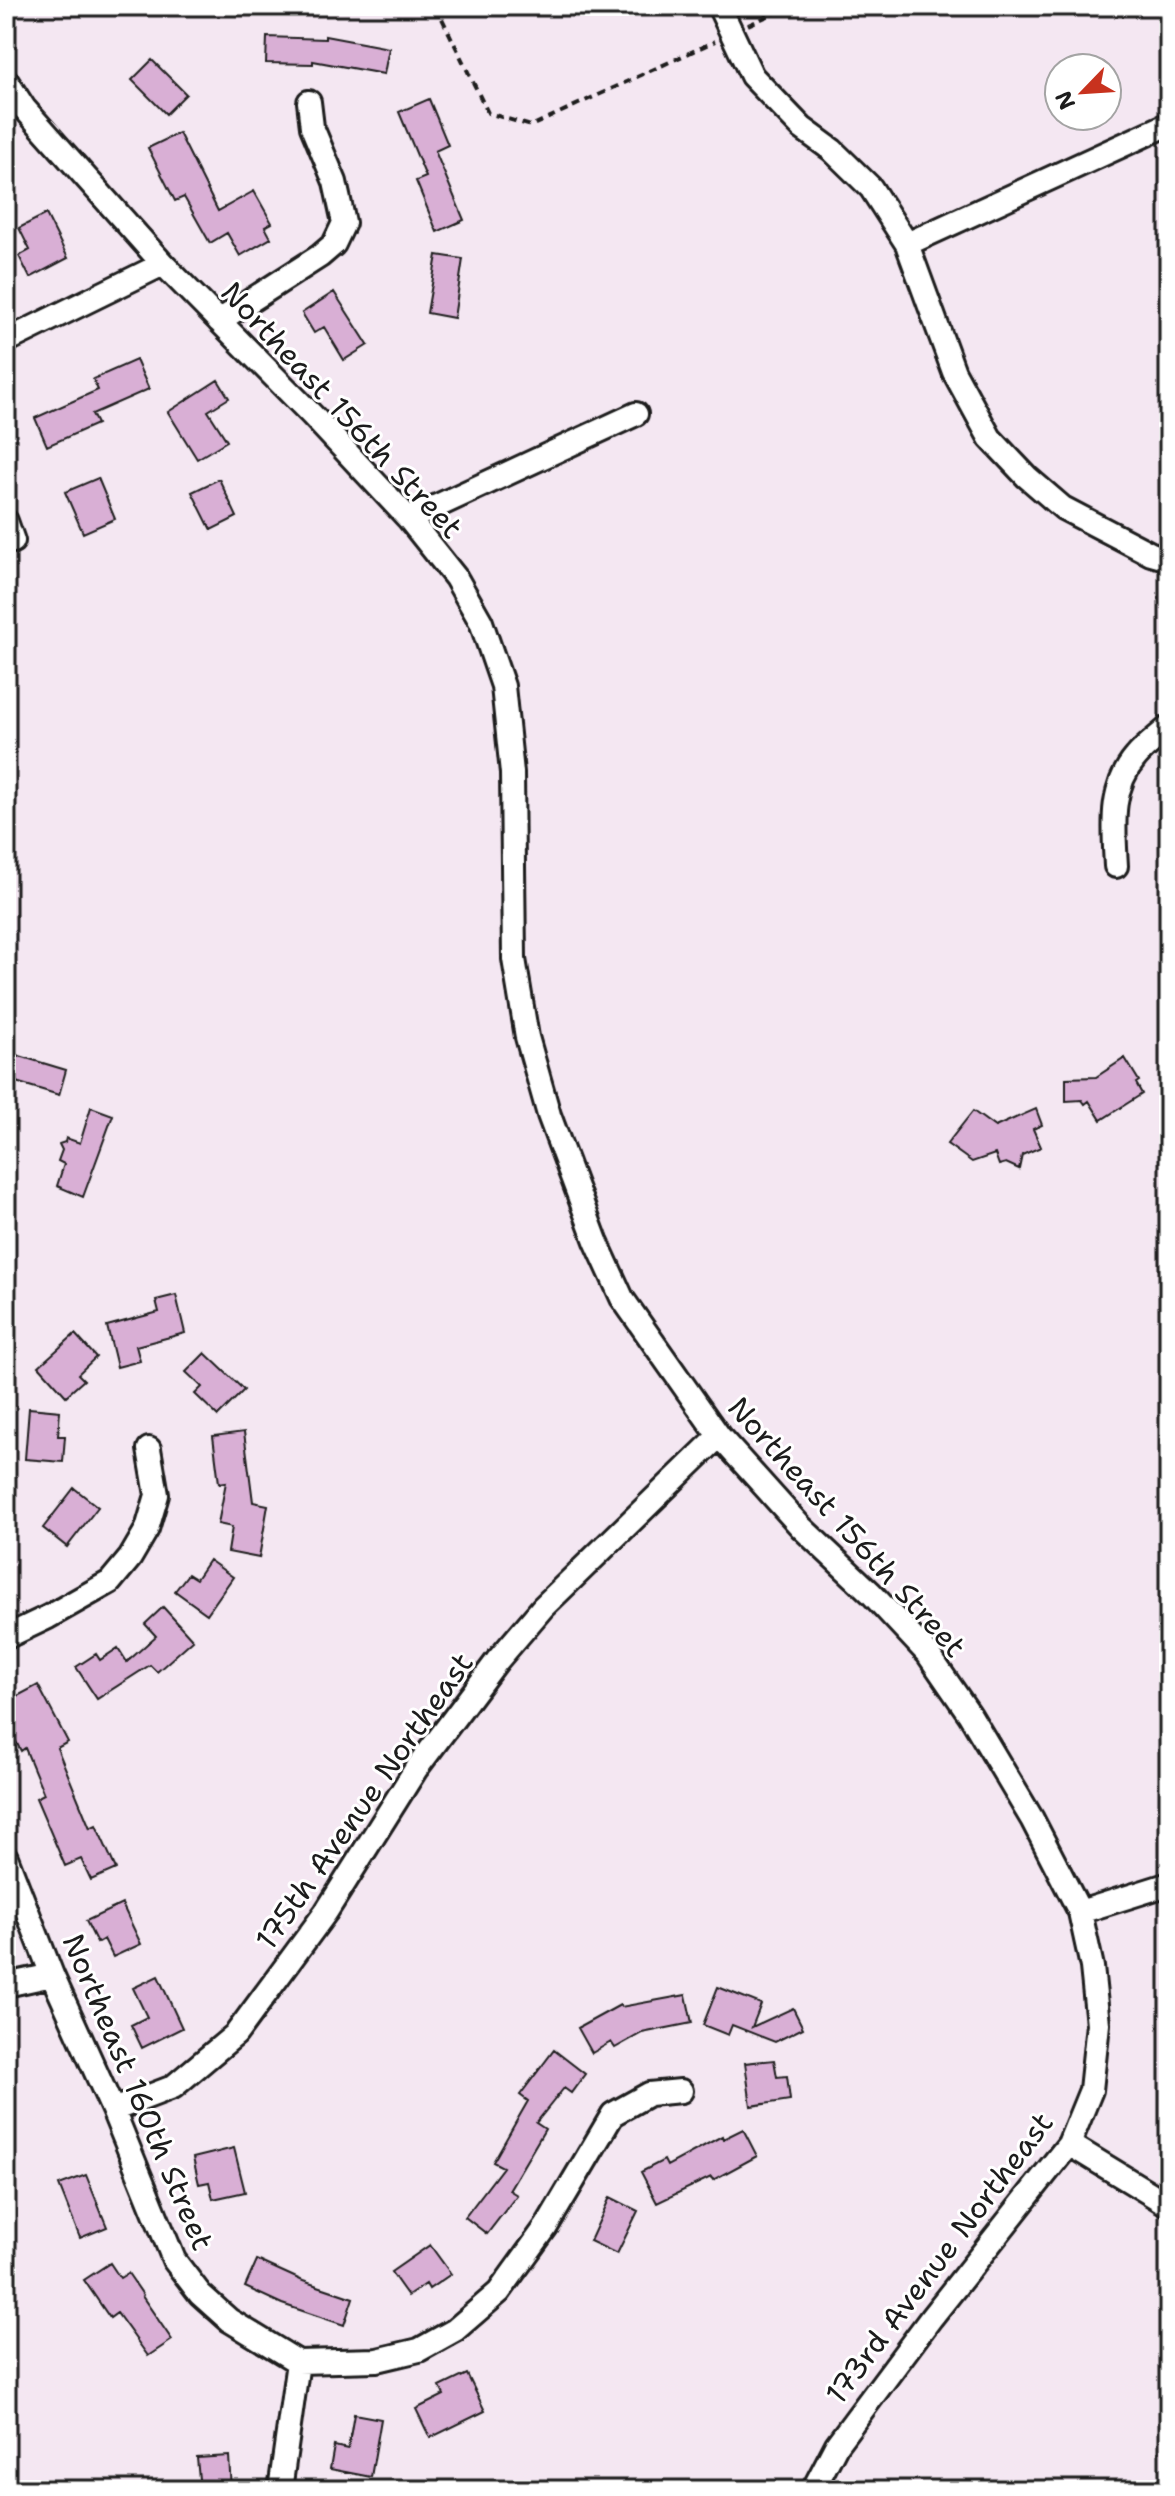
<svg xmlns="http://www.w3.org/2000/svg" width="1175" height="2496" font-family="'Shantell Sans',sans-serif">
  <rect width="100%" height="100%" fill="#f4e7f2"/>
  <filter id="ink" filterUnits="userSpaceOnUse"><feTurbulence type="fractalNoise" baseFrequency=".0125" numOctaves="2"/><feDisplacementMap in="SourceGraphic" scale="16" xChannelSelector="R" yChannelSelector="G"/><feConvolveMatrix kernelMatrix="1 2 1 2 8 2 1 2 1" color-interpolation-filters="sRGB"/></filter>
  <g filter="url(#ink)">
    <path fill="#d9afd5" stroke="#1c1c1c" stroke-width="2" d="M325,36L389,48L384,74L313,61V64L266,63L267,37L325,39Z
      M152,60L186,94L166,114L132,80Z
      M429,99L448,145L435,151L464,220L437,232L416,181L426,177L399,112Z
      M179,133L218,211L254,191L272,223L265,227L271,238L240,256L227,233L210,243L184,197L175,201L148,148Z
      M46,214L68,258L30,278L19,256L30,250L19,228Z
      M437,255L463,259L454,318L427,313Z
      M334,292L368,345L344,360L324,327L314,333L302,313Z
      M136,360L149,389L92,414L97,424L47,446L35,418L98,390L93,379Z
      M218,380L229,398L208,411L227,441L197,459L168,412Z
      M98,478L115,519L83,533L65,492Z
      M219,479L237,517L211,530L192,492Z
      M13,1054L66,1070L59,1095L6,1079Z
      M1125,1058L1139,1081L1136,1083L1142,1094L1101,1120L1089,1101L1085,1104L1082,1100L1066,1101V1078L1096,1077Z
      M91,1107L113,1115L83,1197L57,1186L64,1164L58,1161L62,1150L59,1144L65,1142L66,1138L80,1143Z
      M1036,1109L1042,1125L1033,1129L1041,1147L1022,1155L1019,1169L1006,1163L999,1165L995,1154L972,1162L947,1144L973,1111L995,1127Z
      M176,1295L185,1333L136,1346L140,1361L117,1367L107,1326L159,1312L156,1300Z
      M75,1334L96,1357L78,1374L84,1380L66,1396L39,1366Z
      M205,1353L244,1390L218,1416L195,1394L202,1387L186,1372Z
      M29,1408L60,1411L58,1436H65L63,1462L25,1459Z
      M244,1432L253,1502L268,1505L259,1558L228,1552L232,1527L218,1524L226,1482L219,1483L213,1436Z
      M74,1488L98,1507L67,1547L43,1528Z
      M209,1560L233,1577L207,1614L175,1591L188,1574L196,1579Z
      M163,1607L193,1640L157,1672L150,1665L97,1699L76,1667L96,1654L100,1660L118,1648L127,1662L156,1636L145,1624Z
      M38,1685L68,1742L57,1748L90,1828L96,1825L116,1869L91,1880L81,1859L65,1866L36,1798L44,1794L25,1748L21,1751L7,1725L17,1720L8,1701Z
      M122,1904L141,1944L113,1957L104,1939L97,1943L86,1921Z
      M158,1976L182,2028L142,2048L131,2025L147,2017L133,1988Z
      M718,1987L761,2004L752,2027L793,2008L803,2028L775,2042L732,2025L728,2035L703,2025Z
      M686,1995L692,2023L642,2033L615,2048L611,2042L592,2053L578,2028L620,2005L621,2007Z
      M554,2050L585,2074L571,2093L564,2088L536,2123L545,2129L509,2190L517,2195L487,2234L465,2217L503,2167L493,2162L528,2101L520,2095Z
      M774,2060L777,2077L787,2076L790,2100L751,2106L745,2063Z
      M743,2129L757,2156L713,2180L711,2177L657,2203L641,2172L664,2160L667,2166L722,2136L723,2139Z
      M234,2148L245,2192L213,2199L209,2182L199,2184L193,2158Z
      M86,2175L107,2227L80,2238L59,2185Z
      M610,2197L638,2211L617,2254L590,2241Z
      M430,2245L451,2274L429,2289L426,2284L408,2296L391,2272Z
      M257,2260L303,2281L353,2298L344,2325L282,2304L245,2287Z
      M110,2263L120,2278L128,2273L143,2295L142,2296L172,2340L148,2356L117,2313L110,2318L84,2280Z
      M467,2374L485,2411L430,2438L416,2409L444,2395L440,2387Z
      M354,2414L381,2419L371,2477L330,2469L334,2446L348,2449Z
      M229,2456L231,2490H200L197,2458Z"/>
    <g fill="none" stroke-linecap="round" stroke-linejoin="round">
      <defs>
        <path id="minor" d="M719,6L752,76L802,128L832,150L871,188L907,244L954,372L990,438L1027,477L1063,508L1151,554L1169,559
          M6,80L24,108L163,264L312,415L409,519L456,578L481,622L503,686L512,773L514,959L527,1037L549,1115L596,1241L622,1298L719,1436L801,1527L871,1593L928,1654L970,1715L1032,1819L1080,1912L1092,1967L1098,2024L1091,2090L1069,2144L931,2318L837,2444L813,2490
          M907,244L1169,124
          M219,321L320,256L334,244L344,223L335,182L312,127L309,102
          M6,341L163,264
          M409,519L636,414
          M6,521L13,541
          M1116,866C1114,828 1109,788 1136,757C1145,746 1158,737 1169,727
          M6,1637L48,1617L110,1582L130,1558L147,1529L157,1495L149,1449
          M6,1857L52,1975L113,2110L174,2260L200,2294L229,2320L298,2362L280,2490
          M1080,1912L1169,1884
          M6,1985L52,1975
          M113,2110L173,2087L236,2034L326,1912L416,1769L497,1661L543,1607L719,1436
          M1069,2144L1169,2205
          M298,2362L377,2360L419,2350L455,2330L499,2292L546,2227L613,2114L649,2094L681,2091"/>
      </defs>
      <use href="#minor" stroke="#1c1c1c" stroke-width="28"/>
      <path stroke="#1c1c1c" stroke-width="4" stroke-dasharray="8 6" stroke-linecap="butt" d="M436,6L488,113L531,126L715,41
        M748,25L790,6"/>
      <use href="#minor" stroke="#fff" stroke-width="22"/>
    </g>
  </g>
  <g text-anchor="middle" dominant-baseline="central" stroke-width="6" stroke-linejoin="round" paint-order="stroke">
    <g font-size="30" fill="#1c1c1c" stroke="#fff">
      <text transform="translate(342 410) rotate(47)">Northeast 156th Street</text>
      <text transform="translate(847 1527) rotate(48)">Northeast 156th Street</text>
      <text transform="translate(364 1801) rotate(-55)">175th Avenue Northeast</text>
      <text transform="translate(138 2092) rotate(67)">Northeast 160th Street</text>
      <text transform="translate(939 2258) rotate(-53)">173rd Avenue Northeast</text>
    </g>
  </g>
  <rect width="1175" height="2496" fill="none" stroke="#fff" stroke-width="32"/>
  <rect x="16" y="16" width="1143" height="2464" fill="none" stroke="#1c1c1c" stroke-width="3" filter="url(#ink)"/>
  <g transform="translate(1083 92) rotate(245)"><circle r="38" fill="#ffffff" stroke="#a4a4a4" stroke-width="2"/>
  <path d="M0-6L14 30L0 20L-14 30Z" fill="#c8321e"/>
  <text y="-12" font-size="22" font-weight="bold" text-anchor="middle" fill="#1c1c1c">N</text>
  </g>
</svg>
